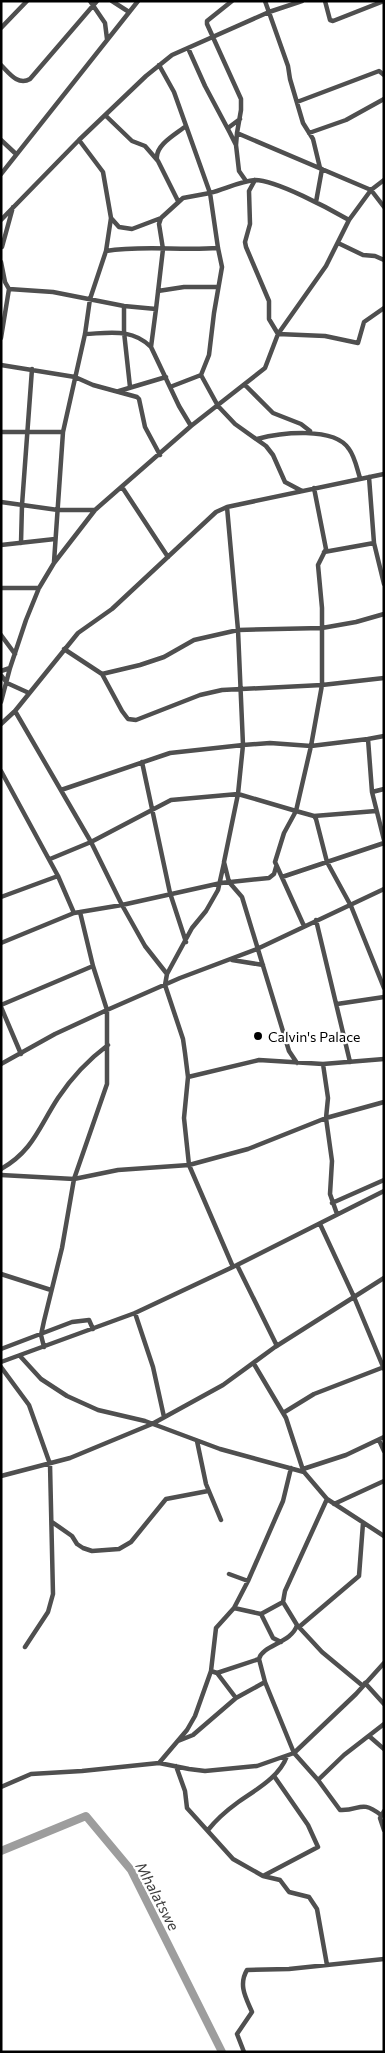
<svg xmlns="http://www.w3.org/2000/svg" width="385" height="2053" font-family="Commissioner,sans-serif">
  <rect width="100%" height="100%" fill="#fff"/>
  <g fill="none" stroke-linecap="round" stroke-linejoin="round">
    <path stroke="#9d9d9d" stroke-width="8" d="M1,1851L86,1816L131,1870L222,2052"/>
    <path stroke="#4f4f4f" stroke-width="4.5" d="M90,1L105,23L107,39
      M112,1L129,12
      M232,1L207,21V24L241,99V110L237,133
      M265,1L288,66L290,79L303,123L313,139L320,168
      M325,1L330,20L333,21L384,1
      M1,28L27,1
      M188,48L205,86L230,133L236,145L239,171L246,181
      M1,65C9,73 18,86 30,79L97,1
      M159,65L174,92L210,193C225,189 241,181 255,180C276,180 330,209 349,220
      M297,102L379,71L384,75
      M105,115L132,141L145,146L158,161L178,201
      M228,128L240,119
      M309,133L346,120L384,99
      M1,140L16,154
      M236,145L237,133L371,190L384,207
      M157,159C155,145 176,134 186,126
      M1,174L138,1
      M255,180L249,191L250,224L245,242L246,247L269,301V319L278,334L325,336L358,343L364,322L384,308
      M316,202L322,169
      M111,218L119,227L132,229L161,218L183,198L210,193L218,248L222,267L214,313L209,355L201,375L218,406L235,424L266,446L273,455L285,482L302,491
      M1,220L79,140L146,76L172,55L269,12L302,1
      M338,243L363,255L375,256L384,260
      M2,247L13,207
      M106,251C142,245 181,251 218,248
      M1,262L5,282L9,289L53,292L124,306L156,309L151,347L179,406L191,426
      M158,291L184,287H218
      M124,306V332L130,387
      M156,309L163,249L159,224L161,218
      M85,334C110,333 132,328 151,347
      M1,338L9,289
      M1,365L75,377L93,385L137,397L139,399L145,427L160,455
      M245,385L273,413L301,424L310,431
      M170,387L201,375
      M119,391L166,377
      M1,432H63L54,562
      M63,432L85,334L90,299L106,251L111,218L103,172L79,140
      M257,439C280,433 334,426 349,449C355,457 357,469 360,478
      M369,477L374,543L384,584
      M122,487L168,557
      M314,488L326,549L318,565L322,608V685L311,746L368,739L372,792L384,840
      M1,502L58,510H95
      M227,507L238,630L243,745L270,743L311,746L296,811L314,816L316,819L327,862L351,906L384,988
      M21,543L22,505L32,369
      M1,545L55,539
      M324,552L374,543
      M1,588H39
      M1,635L15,654
      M64,649L102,674L122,711L128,719L136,720L200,695L222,690L322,685L384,678
      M1,671L10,668
      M102,674L140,665L164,657L194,640L238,630L322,628L356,622L384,614
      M1,675L7,683L29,693
      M1,702L10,668L26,620L39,588L54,563L95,510L191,426L265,368L278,334L326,266L349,220L371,190L384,180
      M15,711L91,842L122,905L221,883L269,878L274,874L276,867
      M1,724L15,711L78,633L112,609L216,512L227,507L384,474
      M368,739L384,736
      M142,762L170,893L186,942
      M1,771L58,876L1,897
      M61,790L170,753L243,745L238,794L224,862L229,882L242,897L289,1051L297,1063
      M372,792L384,789
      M314,816L376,811
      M50,859L91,842L171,800L238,794L296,811L284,833L275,862L304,926
      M224,863L218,890L206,911L192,928L167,974L165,985L183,1039L185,1053L188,1077L184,1118L189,1165L233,1267
      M282,877L384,843
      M80,912L93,966
      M74,913L122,905L145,946L167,974
      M316,920L350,1062
      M1,943L74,913L58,876
      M232,960L263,965
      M337,1004L384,997
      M1,1005L93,966L107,1010V1084L74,1179L62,1248L44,1321L41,1335L44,1347
      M1,1007L21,1054
      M1,1064L55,1034L107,1010L180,978L257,949L384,889
      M323,1064L328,1098L326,1118L332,1161L330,1194L337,1214
      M188,1077L259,1060L323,1064L384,1059
      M1,1169C33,1151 39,1127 58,1098C72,1077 88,1060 108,1045
      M1,1175L74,1179L118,1170L189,1165L248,1149L326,1118L384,1102
      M332,1203L384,1180
      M320,1224L354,1297L384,1278
      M237,1265L277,1346
      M1,1274L51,1290
      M135,1313L153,1367L164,1417
      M1,1349L72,1322L89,1320L93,1329
      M20,1356L41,1379L67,1396L98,1410L145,1421L220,1449L304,1472L327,1499L384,1536
      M1,1362L135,1313L237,1265L384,1191
      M254,1364L286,1418L302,1467
      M1,1367L29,1405L50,1464L53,1594L48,1612L25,1647
      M283,1413L314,1394L384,1367
      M379,1440L384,1451
      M197,1441L206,1484L221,1520
      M303,1469L346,1455L384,1437
      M1,1476L70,1458L152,1424L223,1385L275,1347L354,1297L384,1369
      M327,1499L285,1591L283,1602L297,1625L322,1652L363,1686
      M334,1504L384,1481
      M52,1522L72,1536L77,1544L83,1548L92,1551L119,1549L131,1542L166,1499L208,1491
      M229,1574L248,1581
      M234,1608L261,1614L283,1602
      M261,1614L273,1638L281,1642
      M299,1627L359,1576L363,1523
      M259,1659L265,1682L294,1753L318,1780L340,1810C361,1811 360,1799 381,1815
      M211,1671L217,1673L259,1659C262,1645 292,1643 297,1625
      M217,1673L236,1698
      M365,1683L384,1704
      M369,1736L384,1749
      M178,1741L193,1735L236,1698L265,1682
      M159,1763L187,1730L195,1716L211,1671L216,1628L234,1608L248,1581L283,1501L291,1468
      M176,1766L185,1791L187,1808L233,1859L263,1876L280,1880L289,1892L309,1897L317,1909L327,1965
      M318,1780L344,1755L384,1724
      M1,1787L31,1774L82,1771L159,1763L189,1769L205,1771L257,1766L294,1753L356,1694L384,1663
      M384,1811L380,1818L384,1830
      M208,1830C216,1820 226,1811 237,1803C255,1790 279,1778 287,1756
      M263,1876L318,1847L308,1825L274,1776
      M244,2052L237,2034L252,2012C246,1998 238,1985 247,1970L289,1969L384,1959"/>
  </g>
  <circle fill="#000" stroke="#fff" stroke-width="2" cx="258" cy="1036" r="5"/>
  <g text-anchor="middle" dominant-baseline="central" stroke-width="4.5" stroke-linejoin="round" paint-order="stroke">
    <g font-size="14" fill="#000" stroke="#fff" text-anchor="start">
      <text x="268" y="1036">Calvin's Palace</text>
    </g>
    <g font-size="15" font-style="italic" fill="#3e3e3e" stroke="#fff">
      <text transform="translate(158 1896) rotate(62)">Mhalatswe</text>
    </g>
  </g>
  <rect width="385" height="2053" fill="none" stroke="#000000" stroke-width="5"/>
</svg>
